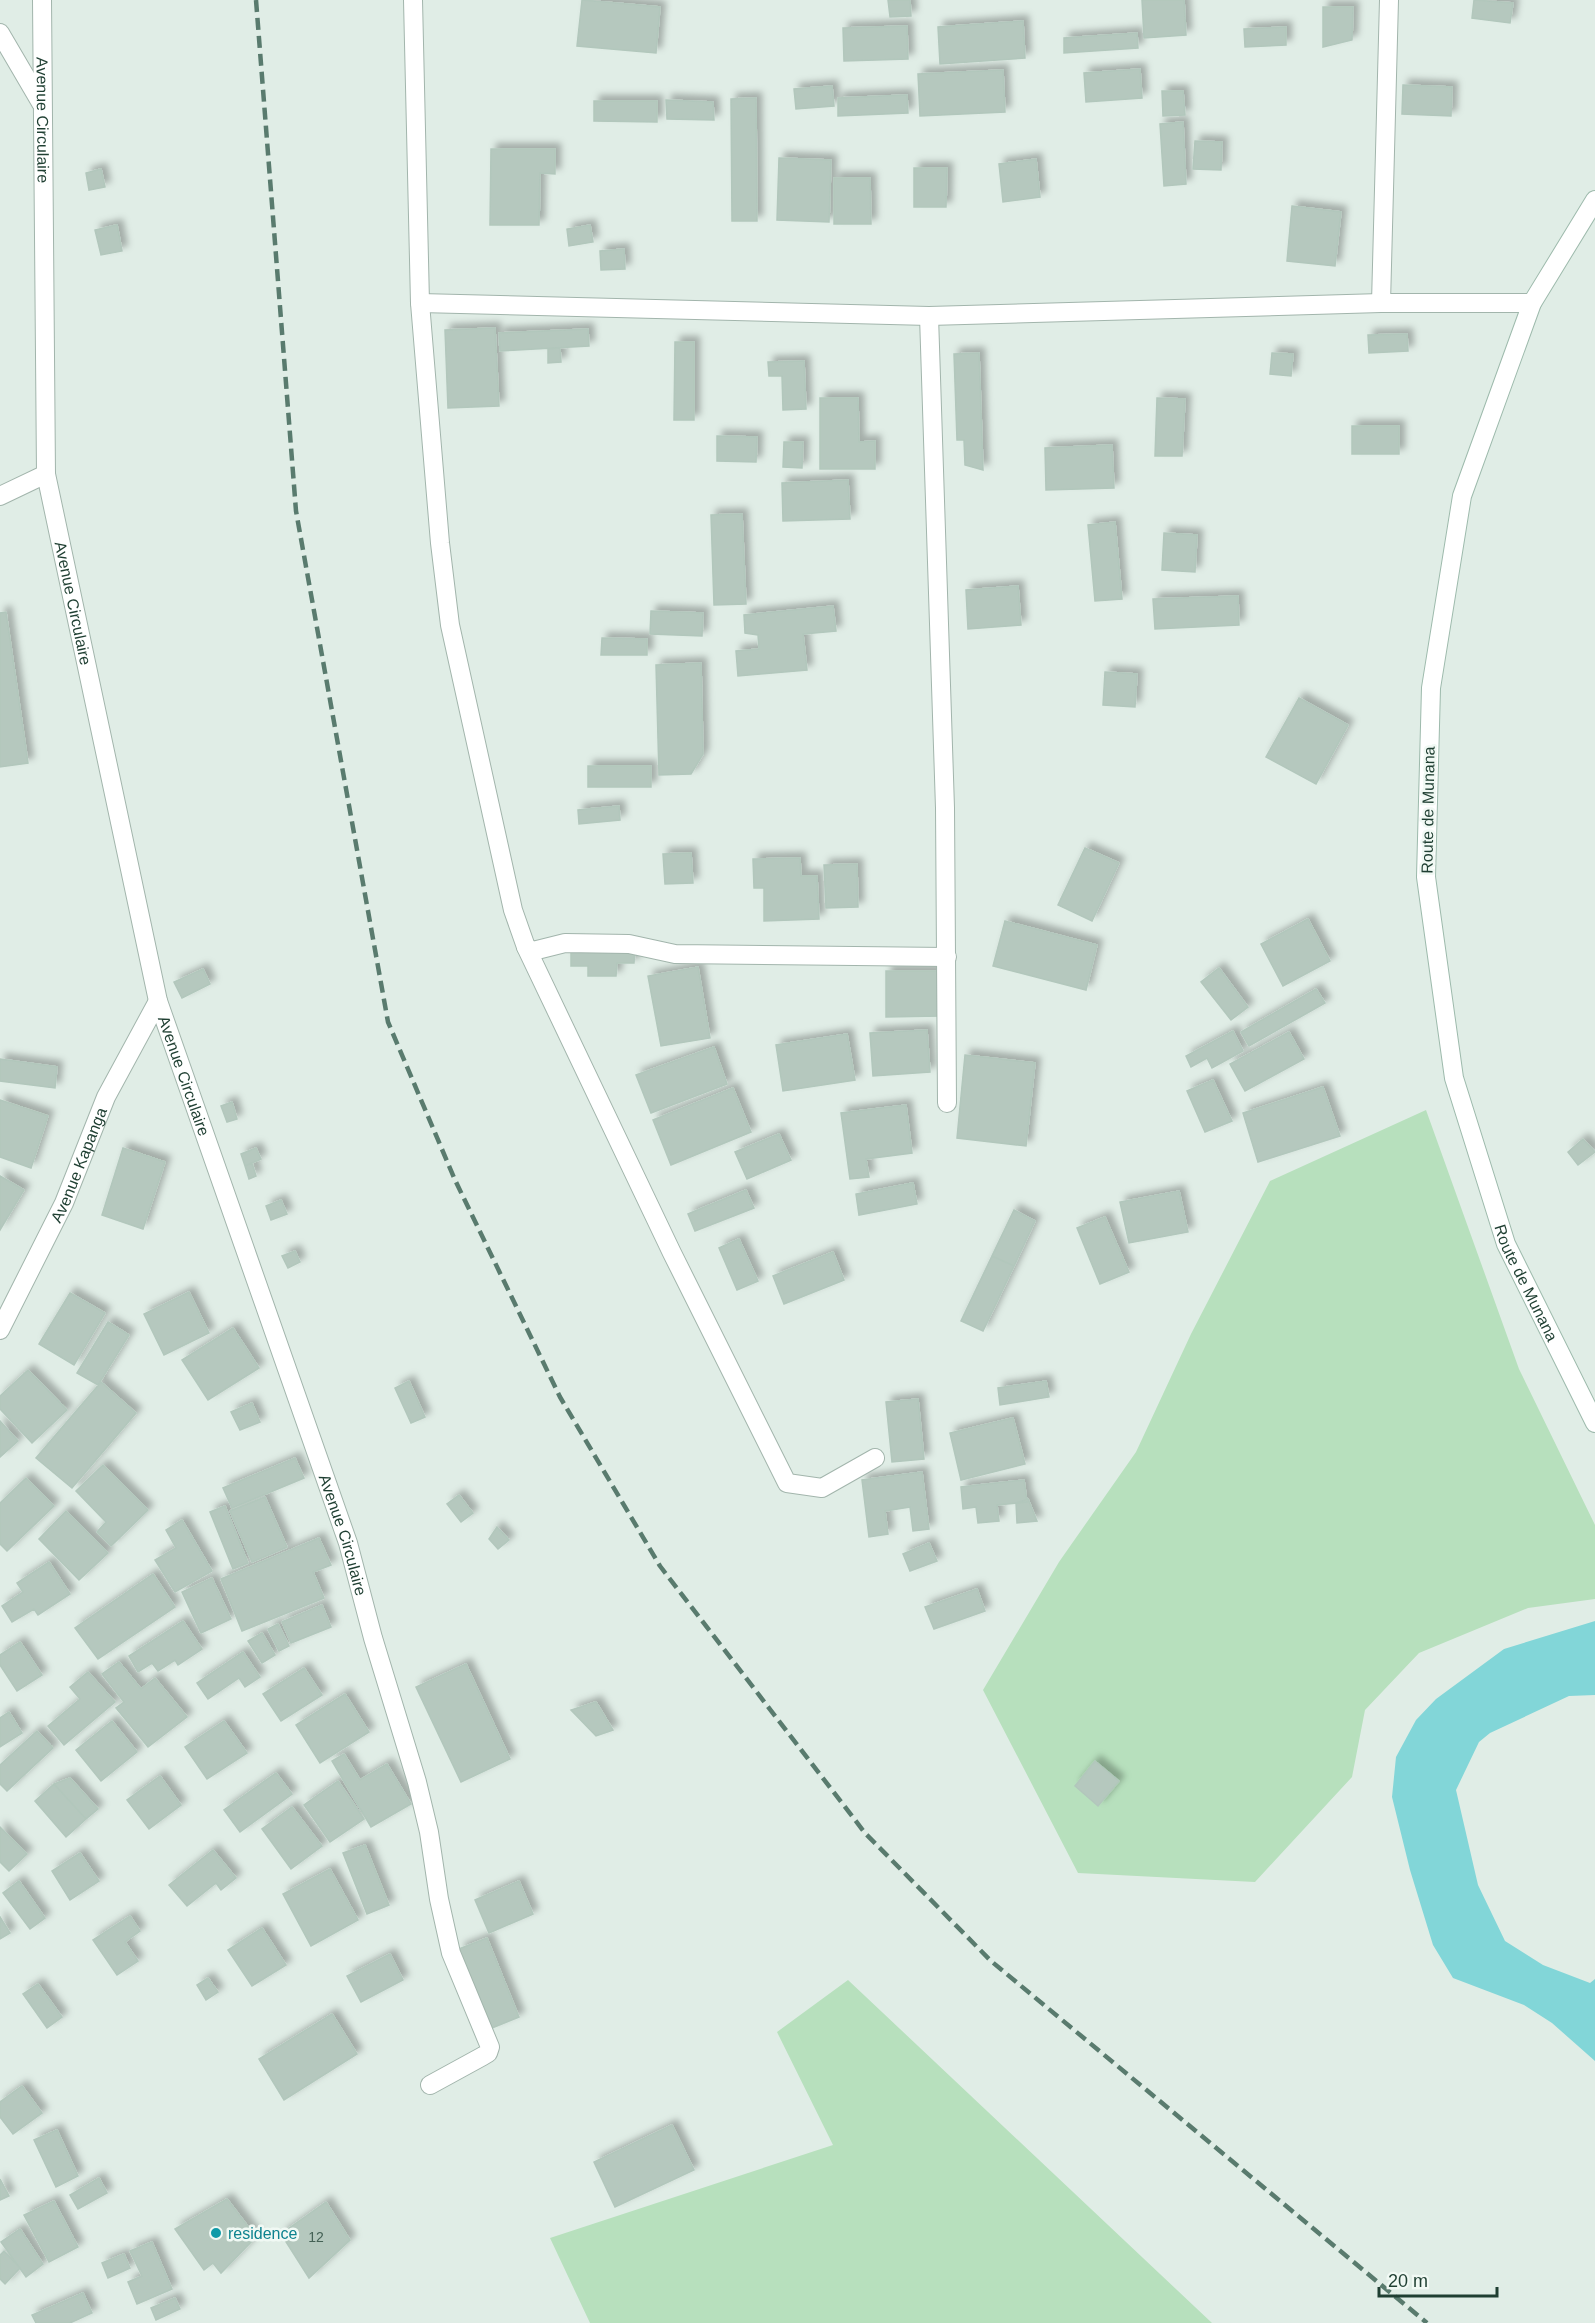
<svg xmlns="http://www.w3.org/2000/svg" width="1595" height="2323" font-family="Helvetica,sans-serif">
  <defs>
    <filter id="shadow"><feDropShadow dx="5.5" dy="-5.5" stdDeviation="3" flood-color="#0004"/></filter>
  </defs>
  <rect width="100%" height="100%" fill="#e0ede6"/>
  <path fill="#b7e0bd" d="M1426,1110L1519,1369L1595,1525V1599L1528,1608L1419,1653L1365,1710L1352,1777L1255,1882L1078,1873L983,1690L1059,1562L1136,1452L1191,1334L1270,1181Z
    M848,1980L1212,2323H590L550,2238L833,2145L777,2032Z"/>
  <path fill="#82d6d8" d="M1595,1621V1695L1569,1696L1490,1733L1479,1742L1456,1790L1478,1885L1505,1941L1543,1965L1590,1983L1595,1979V2061L1552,2023L1524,2005L1453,1978L1433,1945L1410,1870L1392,1797L1396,1757L1416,1720L1436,1699L1504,1649Z"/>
  <path fill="#b5c8be" stroke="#b2c7bc" stroke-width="1.5" filter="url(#shadow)" d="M582,0L660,7L656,53L577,46Z
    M888,0H910L911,16L890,17Z
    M1142,0H1184L1186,35L1144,38Z
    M1474,0L1513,3L1510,23L1472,18Z
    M1323,7H1353L1352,40L1323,47Z
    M1023,21L1025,58L940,64L938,27Z
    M907,26L908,59L844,61L843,28Z
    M1286,27V45L1245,47L1244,29Z
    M1137,33L1138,48L1064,53V38Z
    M1140,69L1142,98L1086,102L1084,73Z
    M1003,70L1005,112L920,116L918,74Z
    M1403,85L1452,87L1451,116L1402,114Z
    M832,86L834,106L796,109L794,89Z
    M1162,91H1183L1185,115L1163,116Z
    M907,95L908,113L838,116V98Z
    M756,98L757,221H732L731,99Z
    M666,100L713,102L714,120L667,119Z
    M594,101H657V122L594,121Z
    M1183,122L1186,184L1164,186L1160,124Z
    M1195,141L1222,142L1221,170L1193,169Z
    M491,149H555V174L540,173L539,225H490Z
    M779,158L831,160L829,222L777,220Z
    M1036,159L1040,197L1003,202L999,164Z
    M914,168H947L946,207H914Z
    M101,169L105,187L89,190L86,173Z
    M834,178H870L871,224H834Z
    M1292,206L1341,212L1335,266L1287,261Z
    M117,225L122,251L101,255L95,230Z
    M590,225L593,242L569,246L567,229Z
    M624,249L625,269L601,270L600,251Z
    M495,328L499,406L448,408L445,330Z
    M588,329L589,346L500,351L499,333Z
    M1407,334L1408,351L1369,353L1368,335Z
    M675,342H694V420H674Z
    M560,348L561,362L548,363V349Z
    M979,353L983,470L965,465L964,440H957L954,354Z
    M1272,353L1293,354L1291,376L1270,374Z
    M804,361L806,409L783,410L782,376H769L768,362Z
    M820,398H858L859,442L875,441V469H820Z
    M1157,398L1185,399L1182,456H1155Z
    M1352,426H1399V454H1352Z
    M717,436L757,437L756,462L717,461Z
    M784,442H803L802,468L783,467Z
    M1112,445L1114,488L1046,490L1045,448Z
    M848,480L850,519L783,521L782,483Z
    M742,514L746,604L714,605L711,515Z
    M1115,522L1122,599L1095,601L1088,525Z
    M1164,533L1197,535L1195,572L1162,570Z
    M1018,586L1021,625L968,629L966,590Z
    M1238,596L1239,625L1155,629L1153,599Z
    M833,606L836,631L803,634L807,670L738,676L736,651L759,649L758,635L745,633L744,615Z
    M651,611L703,613L702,636L650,634Z
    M6,612L28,763L0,767V613Z
    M602,638L647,639V655H601Z
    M701,663L703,754L691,774L659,775L656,665Z
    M1105,672L1137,674L1135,707L1103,705Z
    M1299,698L1348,725L1316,784L1266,757Z
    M588,766H651V787H588Z
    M619,806L620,820L579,824L578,810Z
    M1085,848L1119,863L1092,921L1058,905Z
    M691,853L693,883L665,884L663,854Z
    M800,858L801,876H817L819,919L764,921V888H754L753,859Z
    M857,864L858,907L826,908L824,865Z
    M1308,919L1330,961L1283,986L1261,944Z
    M1005,921L1097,945L1086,990L993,966Z
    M571,946L635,948L634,963H617L616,976H588V966H571Z
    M698,967L710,1038L661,1046L648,976Z
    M1219,968L1248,1007L1231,1020L1201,982Z
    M203,969L210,984L182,998L174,982Z
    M886,971H942L941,1016L886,1017Z
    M1316,989L1325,1003L1249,1046L1241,1032Z
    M927,1030L930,1072L873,1076L870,1033Z
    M1233,1031L1243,1051L1212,1068L1207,1058L1191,1067L1186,1056Z
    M1289,1032L1304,1059L1245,1091L1230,1064Z
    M847,1034L855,1080L783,1091L776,1045Z
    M714,1047L727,1084L651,1113L636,1075Z
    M965,1055L1035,1063L1026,1146L957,1138Z
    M0,1059L57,1067L55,1088L0,1081Z
    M1213,1080L1232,1121L1205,1132L1187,1091Z
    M1323,1087L1340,1136L1258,1162L1243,1113Z
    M733,1088L751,1132L671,1165L653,1120Z
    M0,1100L48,1116L31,1168L0,1157Z
    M232,1102L237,1119L227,1122L221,1106Z
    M906,1105L912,1153L866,1159L869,1177L850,1179L841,1113Z
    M779,1134L791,1160L747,1179L735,1152Z
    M1583,1139L1595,1152L1578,1165L1568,1152Z
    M123,1148L165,1162L143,1229L102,1215Z
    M256,1148L261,1159L245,1166L241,1154Z
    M252,1163L256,1176L249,1179L245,1166Z
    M0,1176L24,1190L0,1230Z
    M913,1183L917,1204L859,1215L856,1194Z
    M746,1190L754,1208L695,1231L688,1214Z
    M1179,1191L1188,1232L1129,1243L1120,1202Z
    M281,1200L287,1214L271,1220L266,1206Z
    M1014,1210L1035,1221L1014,1266L992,1256Z
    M1105,1217L1129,1272L1100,1284L1077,1228Z
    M739,1239L758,1281L737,1290L719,1248Z
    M295,1251L300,1262L288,1268L282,1256Z
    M833,1252L844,1280L784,1304L773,1276Z
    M992,1256L1014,1266L983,1331L961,1321Z
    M189,1292L209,1333L164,1355L144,1314Z
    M70,1293L105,1313L74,1365L39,1344Z
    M108,1322L129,1335L98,1385L77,1373Z
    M233,1328L259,1368L208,1400L182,1360Z
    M28,1370L67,1410L32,1443L0,1409V1396Z
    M409,1381L425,1417L411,1423L395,1388Z
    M1046,1381L1049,1397L1000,1405L998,1388Z
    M101,1382L136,1413L72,1488L36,1458Z
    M918,1399L924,1459L892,1462L886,1402Z
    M252,1403L260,1422L240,1430L231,1412Z
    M1013,1418L1025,1464L961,1480L950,1433Z
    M0,1421L18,1441L0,1457Z
    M295,1458L304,1478L232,1508L223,1488Z
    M103,1465L148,1510L111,1546L97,1532L106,1522L76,1491Z
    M922,1472L929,1529L913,1531L910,1507L885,1511L888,1534L869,1537L862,1480Z
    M26,1478L54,1506L7,1551L0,1544V1503Z
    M1024,1480L1027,1502L997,1505L999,1521L978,1523L976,1507L963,1509L961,1487Z
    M459,1495L473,1513L461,1522L447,1504Z
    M265,1497L287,1547L252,1562L230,1511Z
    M1028,1499L1037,1521L1017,1523L1016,1503Z
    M225,1506L248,1563L233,1569L210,1512Z
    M66,1511L108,1553L79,1580L39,1539Z
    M182,1520L212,1571L175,1592L155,1560L176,1548L166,1530Z
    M497,1527L509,1540L498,1549L489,1539Z
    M319,1538L331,1565L313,1572L324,1598L242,1631L221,1579Z
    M929,1543L937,1561L910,1571L903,1554Z
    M49,1562L70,1594L38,1615L34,1609L12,1622L2,1606L23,1592L17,1583Z
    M153,1574L175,1607L98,1659L75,1628Z
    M212,1578L231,1619L201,1633L182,1592Z
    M977,1589L985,1611L934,1629L925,1607Z
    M322,1605L331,1627L291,1643L282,1622Z
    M183,1621L202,1649L178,1665L175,1660L158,1671L152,1663L138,1672L129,1656Z
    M278,1624L289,1646L279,1651L268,1629Z
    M262,1633L275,1655L262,1663L248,1641Z
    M20,1642L42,1675L17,1691L0,1665V1655Z
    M243,1652L260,1677L245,1687L239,1678L208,1699L197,1683Z
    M119,1662L141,1689L155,1678L187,1717L148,1747L116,1708L124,1702L102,1674Z
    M466,1664L510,1759L461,1782L416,1687Z
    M304,1668L322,1695L281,1721L263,1694Z
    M88,1672L115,1702L64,1745L48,1726L80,1699L70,1687Z
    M345,1694L369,1732L320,1763L296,1725Z
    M596,1702L613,1730L596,1736L571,1710Z
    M9,1712L22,1733L0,1747V1718Z
    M112,1721L137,1752L101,1781L76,1750Z
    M224,1721L247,1753L207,1779L185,1747Z
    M37,1731L53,1748L7,1791L0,1784V1765Z
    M344,1754L360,1780L387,1764L411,1804L371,1827L332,1761Z
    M1095,1761L1119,1781L1098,1806L1075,1786Z
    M276,1773L292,1794L240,1832L224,1810Z
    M160,1776L181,1805L149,1829L127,1800Z
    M70,1778L98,1809L86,1819L54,1784Z
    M338,1781L364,1819L330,1842L304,1805Z
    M54,1784L86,1819L66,1837L35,1801Z
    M292,1807L322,1846L291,1869L262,1829Z
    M0,1827L27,1854L9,1871L0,1862Z
    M365,1845L389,1905L367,1914L343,1853Z
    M213,1850L236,1878L221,1890L216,1883L187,1906L169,1885Z
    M80,1853L99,1881L70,1900L52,1871Z
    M330,1869L358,1920L311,1946L283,1894Z
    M19,1881L45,1918L30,1929L3,1893Z
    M519,1881L533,1914L489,1933L475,1900Z
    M130,1916L140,1931L125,1942L138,1961L117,1975L93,1940Z
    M0,1917L10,1933L0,1939Z
    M262,1928L286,1965L252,1986L228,1950Z
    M487,1938L519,2017L492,2028L459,1949Z
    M390,1954L403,1980L361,2002L347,1976Z
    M208,1978L218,1992L206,2000L197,1985Z
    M38,1984L62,2017L47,2028L23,1994Z
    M332,2014L357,2054L284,2100L259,2059Z
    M22,2086L42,2113L13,2134L0,2117V2102Z
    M672,2125L694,2170L615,2207L594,2162Z
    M57,2130L78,2176L56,2187L34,2140Z
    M99,2178L107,2193L78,2209L70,2195Z
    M0,2179L9,2196L0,2200Z
    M227,2199L256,2237L221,2273L213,2263L204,2270L175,2229Z
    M54,2201L78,2247L49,2262L24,2215Z
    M326,2202L350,2240L309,2278L281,2234Z
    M20,2229L43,2264L26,2277L1,2242Z
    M152,2242L172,2289L137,2304L128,2282L142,2276L130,2251Z
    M4,2251L20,2268L5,2284L0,2279V2255Z
    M124,2254L130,2268L108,2278L102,2263Z
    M83,2293L92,2313L70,2323H36L32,2315Z
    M175,2298L180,2309L156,2320L151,2308Z"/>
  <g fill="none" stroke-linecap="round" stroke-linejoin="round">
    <defs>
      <g id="minor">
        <path id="s1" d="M42,0L46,474L158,1001L348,1543L373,1638L417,1782L429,1832L439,1899L451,1953L490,2047L488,2053L483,2056L430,2085"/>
        <path d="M413,0L420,303L440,543L450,625L513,910L526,947L533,951L565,943L629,944L675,954L947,957"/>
        <path d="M420,303L929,316L1381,303H1532"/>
        <path d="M1381,303L1389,0"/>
        <path d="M929,316L945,808L947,1103"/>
        <path d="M0,496L46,474"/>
        <path d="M526,947L672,1253L787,1483L822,1488L875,1458"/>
        <path id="s2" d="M0,1330L64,1203L106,1097L158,1001"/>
      </g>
      <path id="tertiary" d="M0,33L41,103"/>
      <g id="secondary">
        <path id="s3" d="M1595,200L1532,303L1462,496L1431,688L1426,877L1454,1078L1506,1244L1595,1423"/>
      </g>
    </defs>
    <use href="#minor" stroke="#a2b5ac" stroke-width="20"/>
    <use href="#tertiary" stroke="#a2b5ac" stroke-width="20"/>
    <use href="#secondary" stroke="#9dbaac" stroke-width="20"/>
    <use href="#minor" stroke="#fff" stroke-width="18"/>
    <use href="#tertiary" stroke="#fff" stroke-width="18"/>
    <use href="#secondary" stroke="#fff" stroke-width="18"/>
    <path stroke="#597b6e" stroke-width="4.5" stroke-dasharray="12 6" stroke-linecap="butt" d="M256,0L296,511L388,1022L455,1180L560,1397L660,1566L865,1833L991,1961L1427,2323"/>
  </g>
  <circle fill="#0f9aa8" stroke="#f1f9f4" stroke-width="2" cx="216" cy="2233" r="6"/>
  <g text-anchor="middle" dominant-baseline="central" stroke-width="5" stroke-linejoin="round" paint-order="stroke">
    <g font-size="14" fill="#446155">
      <text x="316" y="2237">12</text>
    </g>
    <g font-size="16" fill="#1f3f32" stroke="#f1f9f4">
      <text stroke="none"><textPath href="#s1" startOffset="120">Avenue Circulaire</textPath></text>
      <text stroke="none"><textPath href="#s1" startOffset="606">Avenue Circulaire</textPath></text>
      <text transform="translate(1428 810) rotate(-89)">Route de Munana</text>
      <text stroke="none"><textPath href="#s1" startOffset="1092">Avenue Circulaire</textPath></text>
      <text stroke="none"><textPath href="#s2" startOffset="183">Avenue Kapanga</textPath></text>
      <text stroke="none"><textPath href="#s3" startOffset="1130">Route de Munana</textPath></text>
      <text stroke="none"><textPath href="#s1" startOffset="1578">Avenue Circulaire</textPath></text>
    </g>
    <g font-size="16" fill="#0d838f" stroke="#f1f9f4" text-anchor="start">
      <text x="228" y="2233">residence</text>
    </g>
  </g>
  <path d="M1379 2287v9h118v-9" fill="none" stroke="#1f3f32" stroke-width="3"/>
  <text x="1388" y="2287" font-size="18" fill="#1f3f32" stroke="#f1f9f4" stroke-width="4.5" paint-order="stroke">20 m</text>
</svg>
